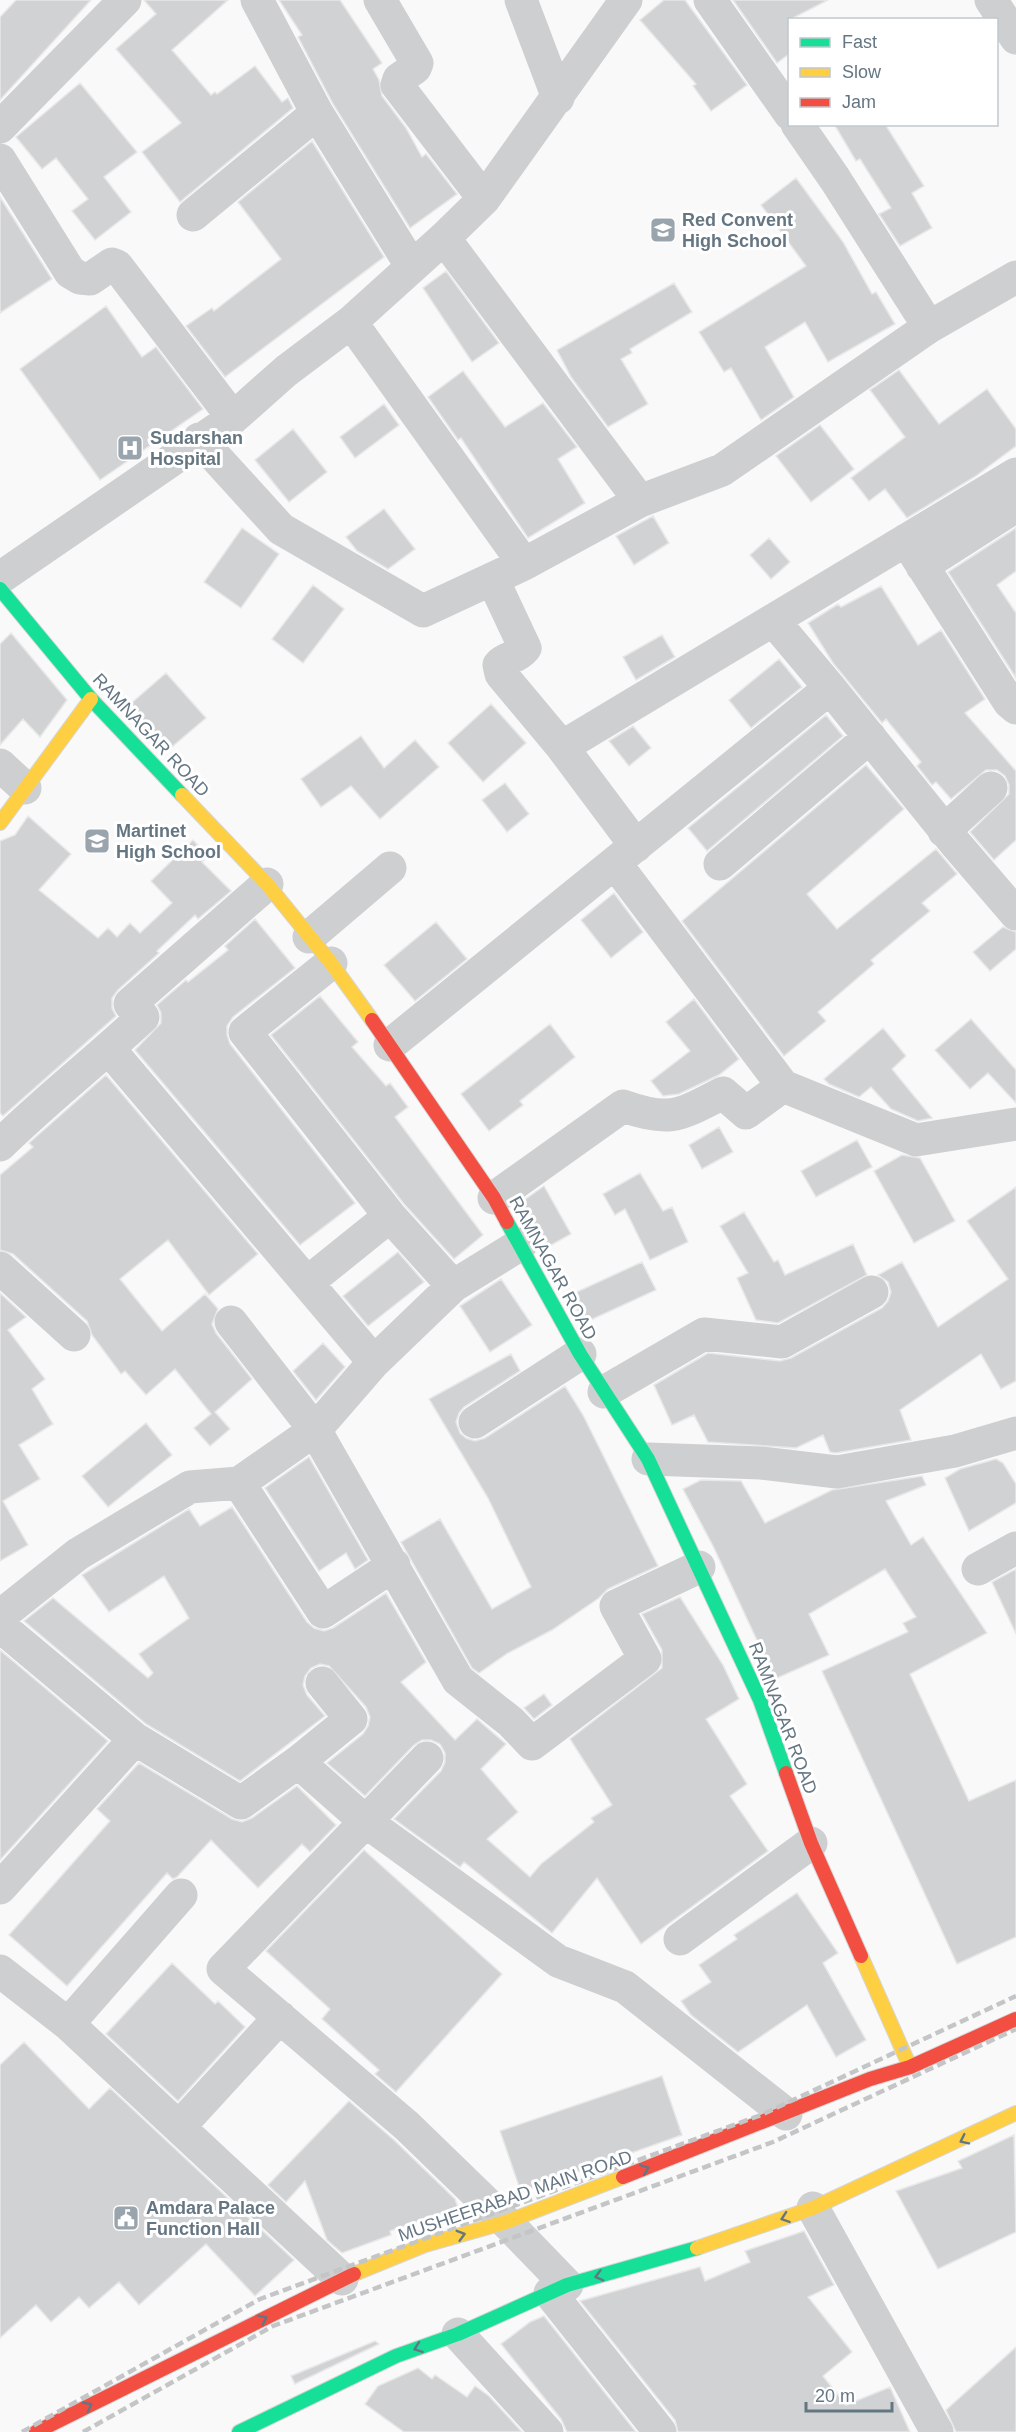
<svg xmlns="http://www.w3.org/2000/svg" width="1016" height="2432" font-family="Helvetica,sans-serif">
  <rect width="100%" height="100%" fill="#f9f9f9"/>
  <path fill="#d0d2d3" stroke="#e8e8e8" stroke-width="1.5" d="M16,0H91L0,100V17Z
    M144,0H228L172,50L211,95L215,92L217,94L255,66L282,102L288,98L293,108L180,202L142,152L181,123L116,49L156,14Z
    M279,0H340L382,63L373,69L379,80L382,96L406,128L422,157L426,154L457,194L410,228L333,104L298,37L302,35Z
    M664,0H685L747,85L711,111L693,86L696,84L640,20Z
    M733,0H828L789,20V54L777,63Z
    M80,83L137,152L104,177L131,212L95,240L72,211L88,199L56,158L42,169L16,137Z
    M834,124H885L924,186L912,193L932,228L900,246L879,214L891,208L860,159L856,161Z
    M312,141L384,257L225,377L186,326L212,308L214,311L281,259L238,202Z
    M796,178L843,242L872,294L876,292L895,324L828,362L805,322L765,347L794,397L761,420L731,368L724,372L699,332L806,266L761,205Z
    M0,197L52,279L0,313Z
    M446,271L499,343L472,362L423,288Z
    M674,283L692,312L630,349L632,353L621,359L648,404L608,427L571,377L557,350Z
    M106,306L142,357L156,347L203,409L100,480L20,369Z
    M899,370L939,424L987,389L1016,429V446L976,476L907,518L885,489L869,501L851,478L905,437L870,390Z
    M463,371L505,427L543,403L577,447L558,459L585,503L528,538L461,438L458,440L428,397Z
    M384,404L399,425L355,458L340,437Z
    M820,425L854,469L811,502L776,456Z
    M293,429L327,472L289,502L255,460Z
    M384,509L415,549L388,569L357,551L346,537Z
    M653,516L669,543L634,565L616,536Z
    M242,528L279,554L241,608L204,582Z
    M1016,528V571L997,585L1016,613V678L948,572Z
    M769,538L790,562L771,579L750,555Z
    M313,585L344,609L303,663L272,639Z
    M881,586L918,645L941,630L985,699L965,713L1016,771V840L994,860L970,832L1009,794V785L1005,776L997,770H986L951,799L936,782L932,785L917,766L921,762L886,719L882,723L833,663L808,623L838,604L841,607Z
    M11,633L67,700L40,737L23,719L0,745V644Z
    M662,635L675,657L636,680L623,657Z
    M779,659L802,687L751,728L729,700Z
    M166,673L206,718L167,751L128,706Z
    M491,704L526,743L483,782L448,743Z
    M826,715L843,736L707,851L688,828Z
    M633,726L651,748L629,766L609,741Z
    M361,736L384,768L415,740L439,767L380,819L351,786L321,807L301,779Z
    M866,765L904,809L807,894L837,929L936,849L957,874L922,903L930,911L871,960L874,964L818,1012L826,1021L784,1056L682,921Z
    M505,783L529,814L507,832L482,800Z
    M28,816L71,854L39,890L98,938L108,928L117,937L130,923L140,933L172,903L151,881L193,840L208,856L202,862L231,891L198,919L195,915L157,951L159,953L118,990L112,998V1008L116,1016L3,1116L0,1113V841L15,835Z
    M614,893L643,932L611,958L581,920Z
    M255,919L295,968L233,1017L227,1026V1035L230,1044L355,1203L300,1245L135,1050L161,1023V1013L157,1005L186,980L188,982L228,950L225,946Z
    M436,922L467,959L415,1001L384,965Z
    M1003,927L1016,932V949L990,971L973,952Z
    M320,996L358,1042L352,1047L386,1086L390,1083L408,1107L395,1117L483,1235L454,1259L404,1204L271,1035Z
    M694,999L739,1059L719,1075L679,1094L663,1096L651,1081L690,1051L666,1022Z
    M971,1019L1016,1070V1103L988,1073L970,1089L935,1050Z
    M550,1024L575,1057L520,1101L523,1105L489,1131L461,1094Z
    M883,1028L906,1056L892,1069L932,1118L918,1121L891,1109L871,1087L859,1097L829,1084L824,1079Z
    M106,1075L258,1254L209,1295L168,1240L120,1279L162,1331L205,1294L218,1309L212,1324L216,1333L252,1379L215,1412L230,1429L210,1446L194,1428L211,1414L175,1369L146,1395L125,1371L121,1374L92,1335L87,1321L13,1254L0,1250V1175L33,1147L29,1143Z
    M719,1127L733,1152L702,1169L689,1145Z
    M857,1140L872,1167L816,1197L801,1171Z
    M902,1155L920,1158L955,1221L914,1243L874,1171Z
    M640,1173L663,1211L672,1207L688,1242L650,1260L625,1209L615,1215L603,1194Z
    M544,1186L571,1234L546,1248L520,1203Z
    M1016,1187V1381L1001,1389L981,1354L900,1410L911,1440L836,1453L830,1452L823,1435L796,1448L708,1442L694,1415L672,1425L654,1385L708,1353L780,1361L791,1358L882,1308L888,1301L891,1292L888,1282L878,1275L902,1262L938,1327L1008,1279L967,1221Z
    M744,1212L774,1262L778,1260L785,1275L853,1244L867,1275L778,1323L756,1320L737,1278L748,1273L720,1226Z
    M398,1252L424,1282L368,1326L343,1296Z
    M642,1262L656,1290L584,1323L570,1295Z
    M501,1279L532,1325L490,1352L460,1306Z
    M0,1293L26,1317L8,1330L45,1379L32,1389L53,1424L19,1445L40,1479L3,1501L28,1545L0,1561Z
    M323,1343L345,1367L316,1400L293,1371Z
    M511,1354L520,1371L464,1407L459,1413L456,1422L460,1433L466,1438L475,1441L485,1438L565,1386L583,1415L658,1566L608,1589L599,1598L552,1630L508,1653L479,1673L472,1668L401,1542L440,1519L492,1609L531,1587L488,1498L429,1399Z
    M146,1423L172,1455L108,1507L82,1476Z
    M309,1457L368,1560L355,1569L346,1553L319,1571L265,1488Z
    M996,1459L1003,1463L1016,1484V1503L969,1531L945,1478L960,1469Z
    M922,1476L926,1485L886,1501L911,1545L923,1537L987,1633L910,1674L969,1801L1016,1780V1937L957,1964L822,1671L908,1632L903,1623L916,1617L885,1569L809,1614L829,1655L775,1679L714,1548L683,1489L701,1480L741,1481L765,1523L832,1490Z
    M232,1507L307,1622L314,1628L324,1631L333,1628L386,1593L426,1662L401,1682L455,1740L477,1719L506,1744L481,1769L518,1812L487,1839L530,1877L541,1864L594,1822L591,1818L612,1805L570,1739L662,1668V1650L642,1614L680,1597L723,1665L739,1699L706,1719L747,1784L730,1796L768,1851L641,1944L597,1878L552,1933L464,1862L460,1867L394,1819L441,1771L445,1762V1753L440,1744L431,1740H422L414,1745L365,1796L327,1763L363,1734L368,1726L370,1717L366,1707L329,1666L320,1664L311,1668L305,1676L303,1685L307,1695L325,1716L240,1781L146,1724L24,1621L53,1598L148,1678L153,1673L139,1654L189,1618L164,1576L109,1612L82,1575L189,1509L200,1526Z
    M1016,1569V1634L992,1582Z
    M0,1650L108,1741L0,1860Z
    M544,1694L552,1705L534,1719L524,1708Z
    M139,1763L232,1819L242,1822L252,1818L297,1786L336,1825L310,1852L302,1844L258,1888L211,1840L177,1877L173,1879L167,1873L67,1986L9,1935L110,1821L97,1809Z
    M364,1850L502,1974L396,2092L375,2074L379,2070L322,2019L330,2009L266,1951Z
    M797,1893L838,1953L823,1963L866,2040L836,2057L807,2005L738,2052L691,2015L681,2001L711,1982L699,1965L737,1939L734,1935Z
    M172,1963L215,2004L218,2001L245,2027L178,2101L106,2034Z
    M24,2042L89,2109L110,2088L294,2260L255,2296L206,2244L139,2305L119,2282L89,2308L79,2297L51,2322L36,2305L0,2338V2065Z
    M662,2076L682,2135L521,2192L500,2131Z
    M349,2101L394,2140L455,2199L458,2207L390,2231L391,2235L342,2253L327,2240L305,2181L286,2202L268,2185Z
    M1014,2135L1016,2232L938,2269L896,2191L962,2168L958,2161Z
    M804,2231L834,2285L808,2297L852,2352L823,2376L846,2405L890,2387L910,2432H678L675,2420L580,2301L700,2267L705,2281L750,2262L745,2251Z
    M544,2316L636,2432H567L561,2419L501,2344L530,2322Z
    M375,2341L379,2344L295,2384L291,2376Z
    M1016,2347V2432H956L946,2410Z
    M418,2368L432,2379L435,2375L467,2397L475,2386L489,2396L522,2432H404L365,2404L378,2386Z"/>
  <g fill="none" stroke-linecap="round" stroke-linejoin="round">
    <defs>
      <path id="fast" d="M0,589L91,699L182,795
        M507,1222L580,1354L648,1459L760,1700L786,1773
        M239,2432L396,2356L458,2334L567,2285L697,2248"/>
      <path id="slow" d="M182,795L267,884L331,963L372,1020
        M0,823L91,699
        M861,1956L910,2067
        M697,2248L813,2208L1016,2113
        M354,2274L425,2245L506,2222L623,2177"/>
      <path id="jam" d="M372,1020L494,1198L507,1222
        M786,1773L811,1843L861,1956
        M623,2177L870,2079L910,2067L1016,2019
        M36,2432L354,2274"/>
    </defs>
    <use href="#fast" stroke="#d5d6d7" stroke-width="16"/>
    <use href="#slow" stroke="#d5d6d7" stroke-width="16"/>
    <use href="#jam" stroke="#d5d6d7" stroke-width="16"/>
    <path stroke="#cecfd0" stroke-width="33" d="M257,0L317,113L412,267
      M380,0L417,63L415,68L399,79L397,85L484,199
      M521,0L558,98
      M710,0L790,114
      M991,0L1016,38
      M797,124L835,179L929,327
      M0,127L125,0
      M0,160L70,272L80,278L90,279L112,264L117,266L233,418
      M193,215L317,113
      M444,238L640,501
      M351,322L524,564
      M199,439L281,529L423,611L524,564L640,501L722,470L929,327L1016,277
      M906,540L1009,702L1016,708
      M922,566L1016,506
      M0,578L233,418L286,371L351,322L444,238L484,199L626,0
      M493,580L525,648C516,659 506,657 499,665L501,674L562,747L636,846
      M773,620L830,688
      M562,747L1016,474
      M0,765L25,788
      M944,831L991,788
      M615,863L783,1086
      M720,864L870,737
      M309,937L390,868
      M331,963L245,1032L390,1216L453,1286
      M390,1045L830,688L955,843L1016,914
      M109,1049L374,1362
      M0,1145C46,1100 96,1061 143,1017L130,1004L267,884
      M494,1198L623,1106C671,1123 680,1115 723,1093L746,1113L783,1086L916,1140L1016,1124
      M0,1268L74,1335
      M308,1282L390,1216
      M231,1322L315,1430L458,1680L511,1722L532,1744L645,1659L616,1606L699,1567
      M604,1392L704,1334L782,1342L872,1292
      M475,1422L580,1354
      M648,1459L761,1463L837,1472L955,1451L1016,1433
      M239,1483L323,1612L394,1565
      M978,1569L1016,1548
      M0,1616L78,1554L190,1487L239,1483L315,1430L374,1362L453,1286L521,1244
      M0,1626L135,1739L241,1803L298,1762L365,1821L558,1961L625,1987L786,2114
      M427,1758L223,1969L407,2126L506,2222L567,2285
      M298,1762L351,1719L322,1683
      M0,1888L135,1739
      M680,1939L811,1843
      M0,1971L68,2024L342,2279
      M68,2024L181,1895
      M179,2127L280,2017
      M813,2208L937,2432
      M550,2293L660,2432
      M458,2334L547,2432"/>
    <use href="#fast" stroke="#16e098" stroke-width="14"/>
    <use href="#slow" stroke="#ffcf43" stroke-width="14"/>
    <use href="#jam" stroke="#f24e42" stroke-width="14"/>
    <path stroke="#c3c5c6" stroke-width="4.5" stroke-dasharray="9 4.5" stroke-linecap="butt" d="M22,2432L260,2299L761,2115L1016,1996
      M83,2432L273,2326L773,2142L1016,2029"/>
  </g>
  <defs><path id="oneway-chevron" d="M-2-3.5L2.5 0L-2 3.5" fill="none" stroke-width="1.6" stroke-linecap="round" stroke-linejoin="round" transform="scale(1.5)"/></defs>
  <g stroke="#657683">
    <use href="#oneway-chevron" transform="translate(964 2140) rotate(154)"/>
    <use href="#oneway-chevron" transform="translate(645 2169) rotate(-21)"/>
    <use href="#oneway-chevron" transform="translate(785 2218) rotate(161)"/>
    <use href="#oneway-chevron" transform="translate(461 2235) rotate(-16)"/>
    <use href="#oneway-chevron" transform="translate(599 2276) rotate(165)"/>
    <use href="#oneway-chevron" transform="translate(263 2319) rotate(-26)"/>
    <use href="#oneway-chevron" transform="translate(418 2348) rotate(160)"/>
    <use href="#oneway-chevron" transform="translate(88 2406) rotate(-27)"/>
  </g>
  <defs>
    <symbol id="university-square" viewBox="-11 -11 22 22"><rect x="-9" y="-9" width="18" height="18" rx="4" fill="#99a4ac" stroke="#fff"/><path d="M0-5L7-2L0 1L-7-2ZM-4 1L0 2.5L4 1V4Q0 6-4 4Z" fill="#fff"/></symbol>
    <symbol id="hospital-square" viewBox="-11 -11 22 22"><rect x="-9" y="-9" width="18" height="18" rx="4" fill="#99a4ac" stroke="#fff"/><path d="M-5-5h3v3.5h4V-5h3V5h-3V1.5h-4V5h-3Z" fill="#fff"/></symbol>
    <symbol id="civic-square" viewBox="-11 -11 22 22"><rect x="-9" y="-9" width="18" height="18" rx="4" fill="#99a4ac" stroke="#fff"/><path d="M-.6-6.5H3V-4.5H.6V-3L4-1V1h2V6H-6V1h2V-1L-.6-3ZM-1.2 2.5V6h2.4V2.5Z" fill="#fff"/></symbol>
  </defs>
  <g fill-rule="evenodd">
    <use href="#university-square" x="648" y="215" width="30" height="30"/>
    <use href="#hospital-square" x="115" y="433" width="30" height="30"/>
    <use href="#university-square" x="82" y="826" width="30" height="30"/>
    <use href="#civic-square" x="111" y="2203" width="30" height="30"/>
  </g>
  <g text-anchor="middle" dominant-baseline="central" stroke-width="6" stroke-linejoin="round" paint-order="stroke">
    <g font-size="18" font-weight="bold" fill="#657683" stroke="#fff" text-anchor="start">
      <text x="682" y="220">Red Convent<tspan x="682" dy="21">High School</tspan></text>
      <text x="150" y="438">Sudarshan<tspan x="150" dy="21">Hospital</tspan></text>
      <text x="116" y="831">Martinet<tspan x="116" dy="21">High School</tspan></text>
      <text x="146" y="2208">Amdara Palace<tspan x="146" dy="21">Function Hall</tspan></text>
    </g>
    <g font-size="18" fill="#657683" stroke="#fff">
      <text transform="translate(151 735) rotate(47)">RAMNAGAR ROAD</text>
      <text transform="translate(553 1268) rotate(61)">RAMNAGAR ROAD</text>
      <text transform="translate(783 1718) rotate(69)">RAMNAGAR ROAD</text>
      <text transform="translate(515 2196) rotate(-19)">MUSHEERABAD MAIN ROAD</text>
    </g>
  </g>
  <rect x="788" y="18" width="210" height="108" fill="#ffffff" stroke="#c1c8cd" stroke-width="1.5"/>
  <rect x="800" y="38" width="30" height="9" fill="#16e098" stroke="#c1c8cd" stroke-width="1.5"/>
  <text x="842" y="48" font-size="18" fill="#657683">Fast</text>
  <rect x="800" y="68" width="30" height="9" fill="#ffcf43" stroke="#c1c8cd" stroke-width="1.5"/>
  <text x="842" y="78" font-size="18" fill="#657683">Slow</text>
  <rect x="800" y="98" width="30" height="9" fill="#f24e42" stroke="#c1c8cd" stroke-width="1.5"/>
  <text x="842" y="108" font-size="18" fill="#657683">Jam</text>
  <path d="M806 2402v9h86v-9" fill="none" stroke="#657683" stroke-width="3"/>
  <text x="815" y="2402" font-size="18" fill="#657683" stroke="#ffffff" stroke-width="4.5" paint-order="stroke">20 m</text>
</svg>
